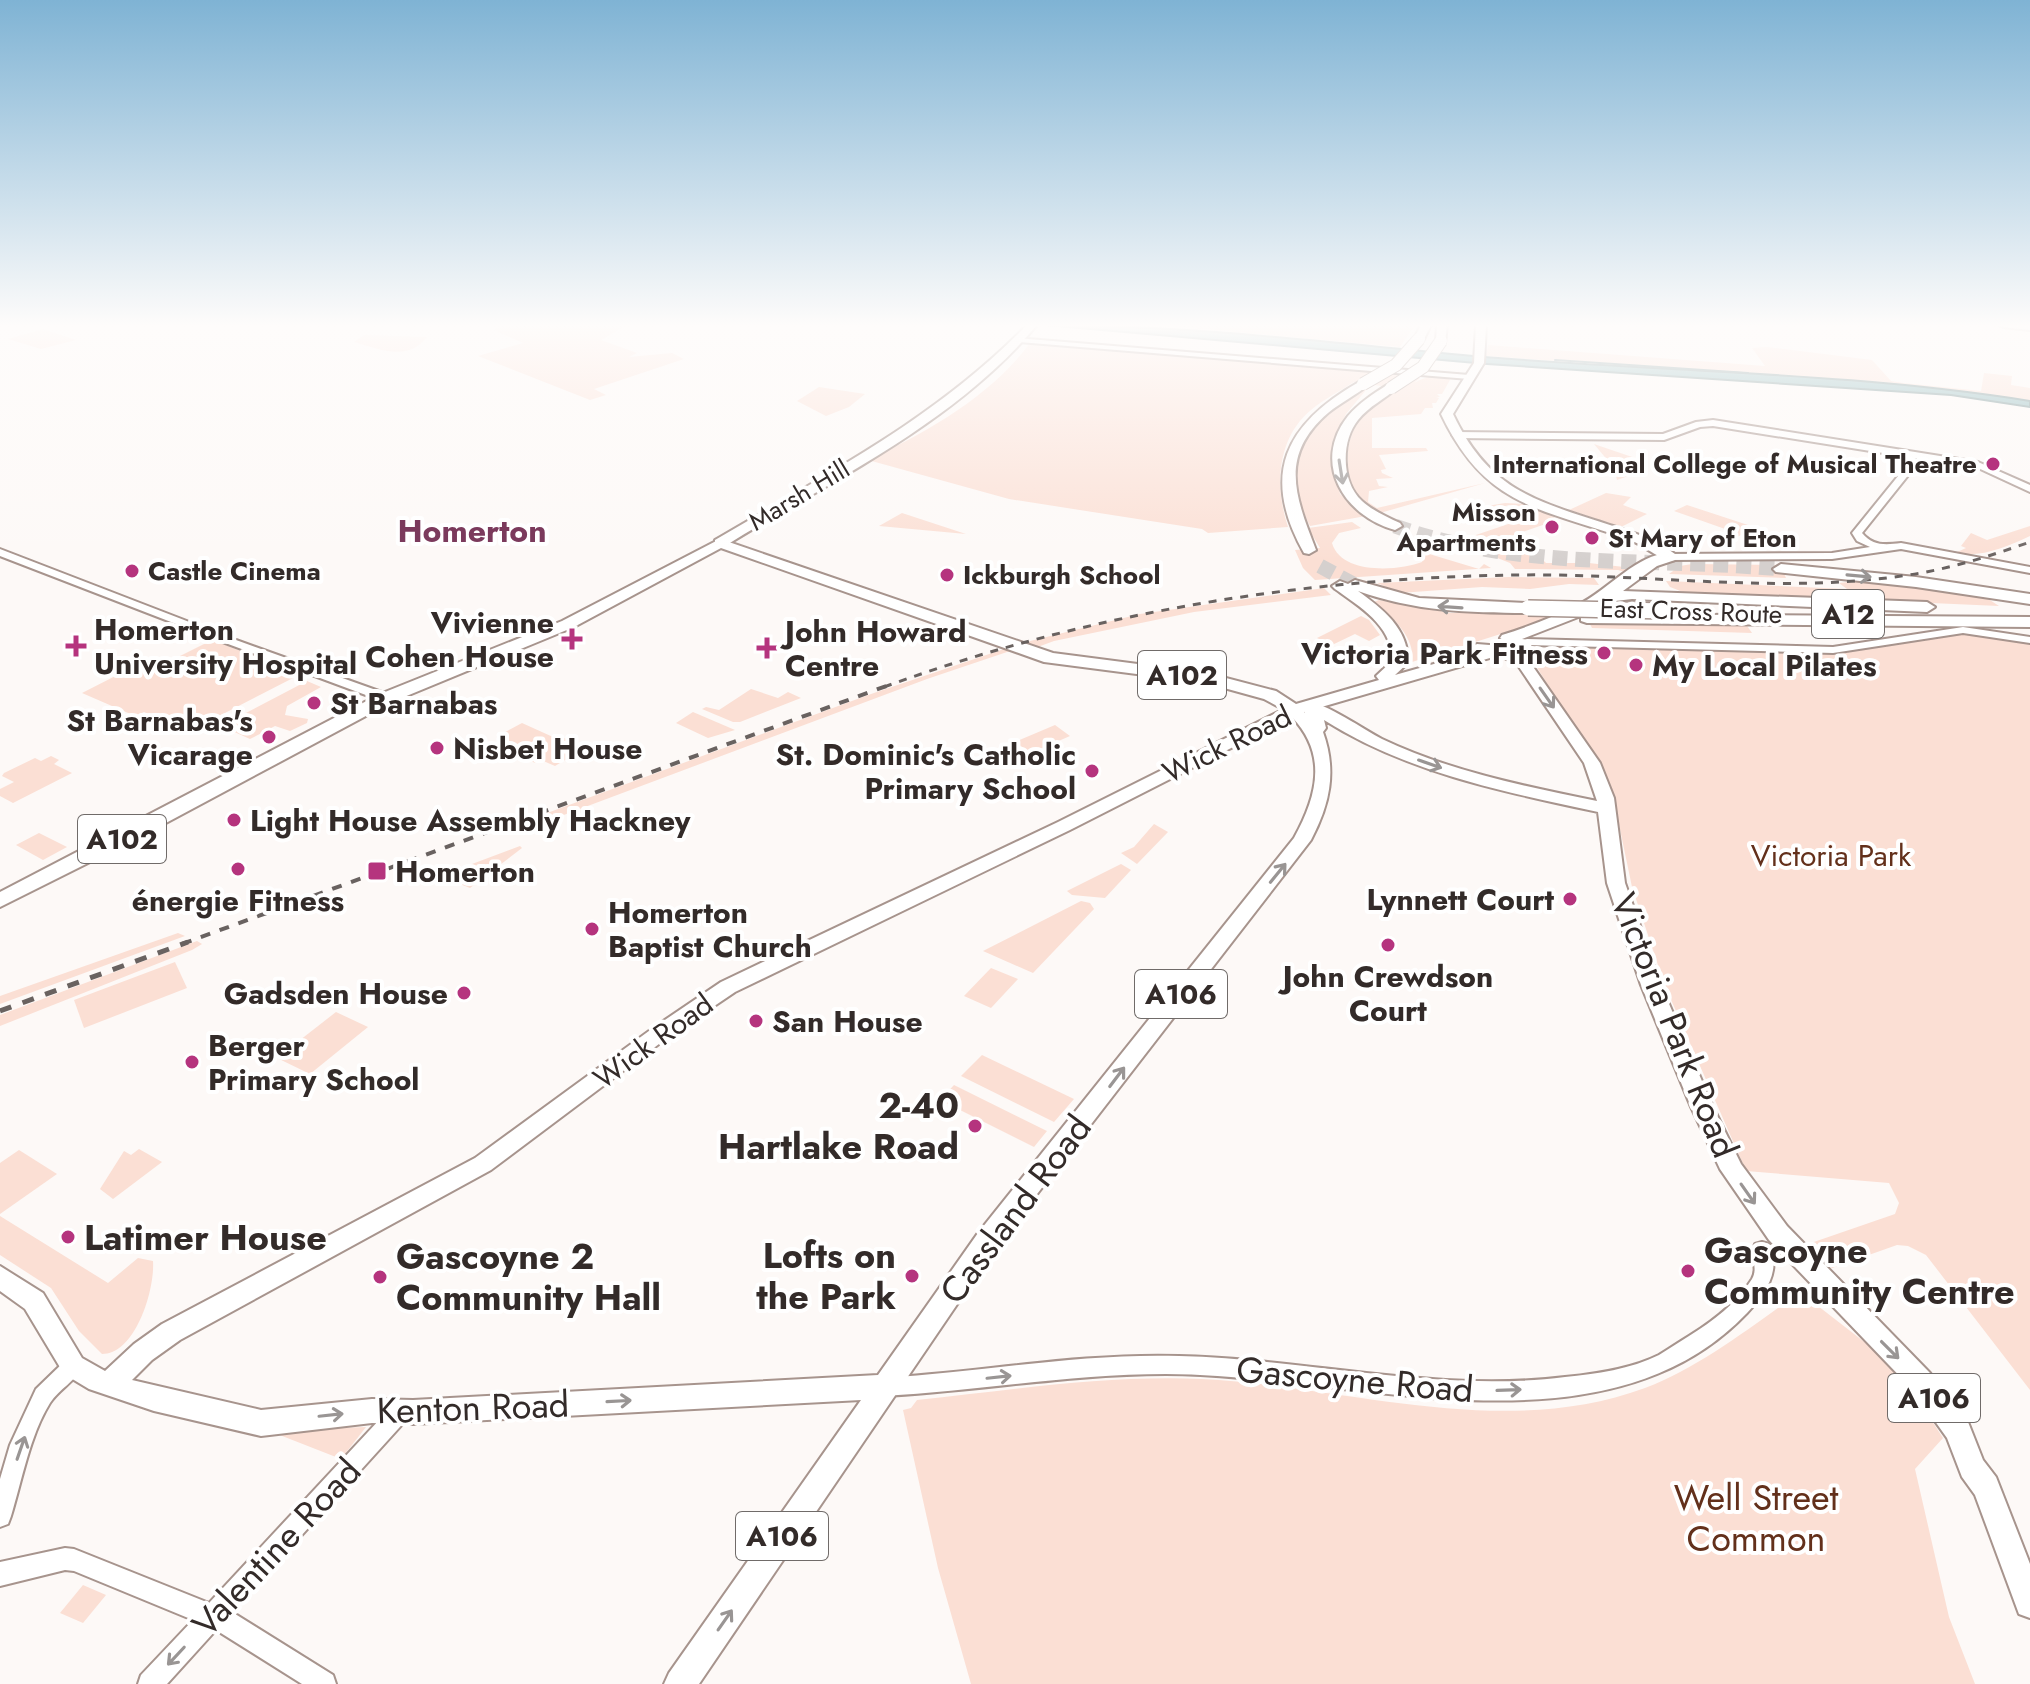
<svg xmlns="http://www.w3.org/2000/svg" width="2030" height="1684" font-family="Jost,sans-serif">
  <rect width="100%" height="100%" fill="#fdf9f7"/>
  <g fill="#fbdfd4">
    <path d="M498 325H627L601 340 637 353 629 357 672 353 684 359 594 389 606 395 590 400 478 356 523 343 494 330Z"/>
    <path d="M1162 325H1415L1400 347Z"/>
    <path d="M43 329 76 340 41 349 8 339Z"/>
    <path d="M364 335 427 337C408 362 379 349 354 342Z"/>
    <path d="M1030 343 1372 371 1420 378 1414 383C1426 376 1441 373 1450 380L1442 394H1437L1440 397H1436L1439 398 1436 403H1432L1433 408H1425L1421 414 1372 418V448H1426L1428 451 1379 455 1386 469 1381 470 1382 473 1393 478 1376 479 1379 486 1388 487 1369 491 1368 502 1377 508 1485 483 1380 513C1370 506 1358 499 1353 487 1341 458 1349 424 1373 405 1382 399 1392 394 1402 389L1354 382C1340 391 1324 399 1311 410 1276 439 1275 488 1288 527L1208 533 1202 529 1009 499 868 460C927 432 991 396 1030 343Z"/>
    <path d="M1488 345 1765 366 1752 348 1767 347 1872 360 1891 381 1903 383 1981 391 1984 373 2012 376 2011 385 2030 388V401L1940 388 1486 356Z"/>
    <path d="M819 387 865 394 849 407 826 416 797 401Z"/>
    <path d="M1360 389 1366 390 1346 414 1335 438V467L1340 494 1366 516 1310 526C1278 463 1307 423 1360 389Z"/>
    <path d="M1594 444 1638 459 1642 463 1631 475 1617 480 1614 468Z"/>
    <path d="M1606 493 1631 497 1623 505 1647 514 1621 527 1569 510Z"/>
    <path d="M1505 503 1526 504 1523 506 1558 516 1553 518 1557 520 1497 541 1533 555 1529 556 1541 558 1546 563H1589L1633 568 1628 573 1618 570 1515 569 1510 563 1475 549 1482 540 1467 538 1529 517V513L1509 505 1454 521 1450 519 1481 507Z"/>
    <path d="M1687 505 1748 525 1751 530 1727 542 1715 540 1714 537 1728 530 1674 511Z"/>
    <path d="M902 513 966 534 879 526Z"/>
    <path d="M1352 522 1361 528 1339 533 1332 543C1341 575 1399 571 1422 562L1426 553 1479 569 1484 564 1491 568 1315 580 1303 568 1295 550 1320 548 1308 528Z"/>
    <path d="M2030 526V536C2006 547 1982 558 1955 553L1966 548 1961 546 1971 533 1987 540Z"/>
    <path d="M1692 564 1780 565 1786 578 1669 574 1680 566Z"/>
    <path d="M1509 577 1594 578 1599 585 1569 584 1530 589 1482 587 1400 593 1377 583Z"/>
    <path d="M1877 579 1979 593 1999 606 1683 592 1670 587 1666 581 1847 589 1839 583Z"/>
    <path d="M1324 588 1331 595 1194 612 1054 641 1035 648 1022 643 1140 614Z"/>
    <path d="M1379 600 1450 613 1544 611 1551 618 1412 662C1416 637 1391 616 1374 602Z"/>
    <path d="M1361 616 1369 620 1380 635 1369 641 1355 634 1332 645 1317 638Z"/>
    <path d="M1599 621 1745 623 1752 633 1592 628 1590 624Z"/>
    <path d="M1969 634 2030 644V1390L1926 1255 1908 1246 1897 1245 1832 1268 1808 1244 1895 1214 1899 1203 1889 1183 1746 1171 1665 986 1632 887 1611 786 1531 658 1537 652H1550L1558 647 1828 654 1931 636Z"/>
    <path d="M212 640 254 656 248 660 293 678 188 732 144 712 135 716 82 693 135 666 150 671Z"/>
    <path d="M1004 649 1010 651 927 679 545 822 539 816 871 694Z"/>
    <path d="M307 681 321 687 287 706 285 715 308 719 307 723 290 731 275 726 250 739 221 726Z"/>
    <path d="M751 689 778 698 788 692 801 698 740 722H733L702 709 706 707 719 710Z"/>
    <path d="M693 712 735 730 708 738 676 723Z"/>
    <path d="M522 723 553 737 558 735 573 742 568 745 580 751 555 766 541 760 535 763 520 755 526 751 496 737Z"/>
    <path d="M1055 725 1070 736 1031 753 1015 742Z"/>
    <path d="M51 756 59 760 54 764 72 773 13 803 0 796V789L14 782 2 776 4 773 35 758 41 761Z"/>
    <path d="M1154 824 1168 832 1137 864 1121 853 1134 847Z"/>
    <path d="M39 833 67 847 43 860 16 845Z"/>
    <path d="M520 846 522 848 470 888 440 876Z"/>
    <path d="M1121 864 1131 870 1105 898 1072 895 1067 891Z"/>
    <path d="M1081 901 1090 903 1094 909 1033 973 983 951Z"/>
    <path d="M178 933 185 936 0 1004V996Z"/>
    <path d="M197 941 202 944 192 950 0 1026V1015Z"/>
    <path d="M175 962 187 988 84 1028 74 1000Z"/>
    <path d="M991 968 1018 979 991 1008 964 996Z"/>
    <path d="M336 1012 368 1027 310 1074 277 1058Z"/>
    <path d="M982 1055 1074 1099 1054 1122 961 1076Z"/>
    <path d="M954 1085 1047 1131 1034 1147 940 1100Z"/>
    <path d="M139 1149 162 1162 113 1199 100 1189 124 1151 131 1155Z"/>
    <path d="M19 1150 57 1174 0 1214V1163Z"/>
    <path d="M0 1216 108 1283 138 1258 153 1261C155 1289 136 1354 102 1354L79 1331 51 1288 0 1255Z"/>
    <path d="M1789 1300H1804L1818 1306 1867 1344 1911 1389 1943 1438 1915 1469 1949 1617 1975 1684H971L938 1568 903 1410 911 1408 917 1400C1011 1390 1107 1375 1201 1379 1347 1386 1502 1441 1645 1388 1697 1368 1744 1332 1789 1300Z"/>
    <path d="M366 1427 341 1459 272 1432 275 1430Z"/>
    <path d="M83 1585 106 1595 83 1623 60 1613Z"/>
  </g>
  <path fill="#81b1b5" stroke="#6a898b" stroke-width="2" d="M1045 325C1197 325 1347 345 1498 358 1675 372 1855 373 2030 401V407L1951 395 1487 364Z"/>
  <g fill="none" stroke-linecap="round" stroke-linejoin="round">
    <path stroke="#6a898b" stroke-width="2" d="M1555 360 1748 373"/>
    <g stroke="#d5d0ce" stroke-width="15" stroke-dasharray="15 8" stroke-linecap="butt">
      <path d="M1395 526C1519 571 1652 557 1781 569"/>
      <path d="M1320 566 1355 585"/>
    </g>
    <defs>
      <g id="minor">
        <path d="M1999 325 2030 326V330L2003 327Z"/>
        <path d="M1016 338 1469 375 1473 377 1469 379 1019 342H1016Z"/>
        <path d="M1713 420 1978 462 2030 485V492L1976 467 1916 458 1910 473 1862 533C1873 546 1885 545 1901 543L2030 567V573L1901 549 1832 559 1670 560 1665 557 1670 554 1832 553 1870 547 1857 541 1852 533 1903 470 1908 457 1713 426 1700 427 1664 440 1456 438 1452 435 1456 432 1663 434 1696 422Z"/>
        <path d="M0 549 236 640 390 695 392 698 390 701H382L228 644 0 556Z"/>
        <path d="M1963 627 2030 637V643L1963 633 1833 653 1527 645 1521 642 1527 639 1833 647Z"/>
        <path d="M1762 1242 1769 1244C1782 1271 1765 1294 1747 1313 1603 1464 1347 1374 1166 1374 1071 1374 978 1391 883 1396L876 1394 873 1387 876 1380 883 1378C982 1372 1080 1353 1179 1356 1308 1359 1436 1393 1565 1377 1596 1374 1631 1369 1659 1355 1669 1349 1679 1342 1689 1336 1713 1321 1737 1303 1752 1279 1759 1267 1749 1256 1755 1244Z"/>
        <path d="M73 1357 80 1360 83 1366C76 1381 59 1389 50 1403 30 1435 22 1480 11 1516L8 1524 0 1527V1479L10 1445 36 1389 66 1360Z"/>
        <path d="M401 1401 408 1404 412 1411 408 1418 232 1612 333 1675 336 1684H302L216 1630 167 1684H138L141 1675 193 1620 74 1571 65 1570 0 1586V1562L65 1548 74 1549 209 1603 394 1404Z"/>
      </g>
      <g id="major">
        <path d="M1027 325H1037C954 424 832 480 725 546H715V540C825 475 937 418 1027 325Z"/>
        <path d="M1476 325H1486L1484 363 1453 414C1490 492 1537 501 1613 526 1635 533 1656 540 1675 554V560C1661 562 1644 545 1630 540 1542 508 1486 509 1441 414L1474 363Z"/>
        <path d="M1477 644 1502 646 1527 658 1600 763 1614 798 1625 883 1661 985 1713 1107 1741 1164 1787 1226 1930 1373 1968 1422 1983 1460 1996 1477 2030 1564V1618L2019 1614 1975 1495 1962 1477 1947 1438 1912 1389 1769 1240 1720 1169 1691 1107 1641 985 1607 883 1598 812C1504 792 1406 772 1324 720L1326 728 1323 732C1337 771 1330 804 1311 840L996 1247 699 1684H664L669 1673 861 1400 413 1424 372 1423 261 1436 154 1411 89 1389 64 1374 25 1309 0 1291V1266L43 1293 82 1358 105 1371 134 1344 162 1324 475 1158 653 1028 721 982 1058 822 1288 707H1300L1305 713 1303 705 1305 702C1320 699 1366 731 1382 739 1449 771 1524 786 1597 801L1584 763 1517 664 1494 653 1472 651 1470 648ZM1292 717C1328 755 1317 796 1294 838L978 1233 878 1375 413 1400 372 1399 261 1410 132 1380 152 1360 180 1340 491 1170 667 1038 735 992 1070 830Z"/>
      </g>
      <g id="highway">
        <path d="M1421 325H1431L1423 341 1419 342 1414 339Z"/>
        <path d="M1437 325H1447L1445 343 1436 341Z"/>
        <path d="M1359 382 1369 384C1357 395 1341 402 1328 413 1278 456 1296 498 1316 550L1309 554 1304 553C1260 475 1285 424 1359 382Z"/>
        <path d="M1387 385 1397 388C1385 399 1369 406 1358 420 1341 441 1341 482 1362 501 1373 511 1387 517 1400 523L1402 526 1395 530C1344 516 1311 463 1348 416 1359 403 1373 394 1387 385Z"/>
        <path d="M720 539 1053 653 1207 673 1276 691 1296 704 1379 680 1376 676 1392 661C1393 626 1360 607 1335 589L1332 586 1340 581 1348 584 1355 580 1419 598 1528 603 1536 608 1528 613C1470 613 1413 611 1358 591 1383 609 1409 629 1408 663L1395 675 1508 643 1500 638 1502 635C1530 626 1557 616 1583 602 1610 588 1643 548 1675 554V560L1657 566 1623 591 1927 602 1935 607 1927 612 1632 599 1607 602 1585 614 2030 617V627L1587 623 1581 621V616L1522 639 1531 640 1533 643 1531 646 1294 715 1264 699 1206 683 1044 662 721 548 574 627 392 702 136 839 0 907V892L380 694 562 621Z"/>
        <path d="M1781 564 1916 577 2030 594V604L1916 587 1776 572 1773 569Z"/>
      </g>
    </defs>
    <use href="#minor" stroke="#a7948d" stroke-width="4"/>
    <use href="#major" stroke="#a7948d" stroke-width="4"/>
    <use href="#highway" stroke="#a7948d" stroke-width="4"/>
    <use href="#minor" fill="#fff" fill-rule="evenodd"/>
    <use href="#major" fill="#fff" fill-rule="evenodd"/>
    <use href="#highway" fill="#fff" fill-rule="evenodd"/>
    <path stroke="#696260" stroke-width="3" stroke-dasharray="8 8" stroke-linecap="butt" d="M884 687C1087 613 1301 578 1516 575 1647 573 1778 595 1908 575 1950 569 1990 556 2030 542"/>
    <path stroke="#696260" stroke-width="4" stroke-dasharray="10 10" stroke-linecap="butt" d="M182 944 889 685"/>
    <path stroke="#696260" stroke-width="5" stroke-dasharray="12 12" stroke-linecap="butt" d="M0 1011 188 942"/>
    <defs>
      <g id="highway-bridge-far1">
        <path d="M1363 384 1396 365 1419 339"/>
        <path d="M1391 388 1423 367 1441 341"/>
      </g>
      <path id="highway-bridge" d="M1528 608 1666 611"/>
    </defs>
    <use href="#highway-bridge-far1" stroke="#a7948d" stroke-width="14" stroke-linecap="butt"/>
    <use href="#highway-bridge" stroke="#a7948d" stroke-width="18" stroke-linecap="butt"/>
    <use href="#highway-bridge-far1" stroke="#fff" stroke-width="12"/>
    <use href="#highway-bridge" stroke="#fff" stroke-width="15"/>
  </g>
  <defs><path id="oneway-shaft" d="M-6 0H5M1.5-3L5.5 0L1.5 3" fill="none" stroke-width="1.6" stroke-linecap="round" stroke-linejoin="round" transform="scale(2)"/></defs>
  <g stroke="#999594">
    <use href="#oneway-shaft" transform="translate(1341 472) rotate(81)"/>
    <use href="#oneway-shaft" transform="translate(1859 576) rotate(5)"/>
    <use href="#oneway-shaft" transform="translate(1450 607) rotate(-176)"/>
    <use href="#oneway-shaft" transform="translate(1547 698) rotate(55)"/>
    <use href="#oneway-shaft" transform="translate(1430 764) rotate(19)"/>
    <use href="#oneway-shaft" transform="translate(1278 873) rotate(-51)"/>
    <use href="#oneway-shaft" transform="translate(1117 1077) rotate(-53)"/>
    <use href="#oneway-shaft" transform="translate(1748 1194) rotate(55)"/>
    <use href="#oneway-shaft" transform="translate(1890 1350) rotate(45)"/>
    <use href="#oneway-shaft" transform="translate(999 1377) rotate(-6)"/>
    <use href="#oneway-shaft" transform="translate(1509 1390) rotate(-2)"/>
    <use href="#oneway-shaft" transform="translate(619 1401) rotate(-3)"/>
    <use href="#oneway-shaft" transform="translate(331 1415) rotate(-6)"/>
    <use href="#oneway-shaft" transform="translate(21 1448) rotate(-71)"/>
    <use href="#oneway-shaft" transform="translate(725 1620) rotate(-55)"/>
    <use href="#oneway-shaft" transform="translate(176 1656) rotate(133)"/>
  </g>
  <linearGradient id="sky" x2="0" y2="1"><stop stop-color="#7fb3d4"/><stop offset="0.58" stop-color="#fefcfb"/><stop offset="1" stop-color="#fefcfb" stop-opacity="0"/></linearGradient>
  <rect width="2030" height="561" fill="url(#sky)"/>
  <g fill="#b5347e" stroke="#fff" stroke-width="3">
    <circle cx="1993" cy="464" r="8"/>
    <circle cx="1552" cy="527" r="8"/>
    <circle cx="1592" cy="538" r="8"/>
    <circle cx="132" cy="571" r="8"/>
    <circle cx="947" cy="575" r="8"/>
    <path d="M568 627h8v8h8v8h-8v8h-8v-8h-8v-8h8z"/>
    <path d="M72 634h8v8h8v8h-8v8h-8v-8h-8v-8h8z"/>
    <path d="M763 636h8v8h8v8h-8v8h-8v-8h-8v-8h8z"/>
    <circle cx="1604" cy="653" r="8"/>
    <circle cx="1636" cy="665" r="8"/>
    <circle cx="314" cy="703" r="8"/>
    <circle cx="269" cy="737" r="8"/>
    <circle cx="437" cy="748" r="8"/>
    <circle cx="1092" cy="771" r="8"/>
    <circle cx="234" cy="820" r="8"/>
    <circle cx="238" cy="869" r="8"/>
    <rect x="367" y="861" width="20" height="20" rx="4"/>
    <circle cx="1570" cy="899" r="8"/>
    <circle cx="592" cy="929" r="8"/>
    <circle cx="1388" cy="945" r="8"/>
    <circle cx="464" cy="993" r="8"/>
    <circle cx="756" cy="1021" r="8"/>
    <circle cx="192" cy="1062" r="8"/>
    <circle cx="975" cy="1126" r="8"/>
    <circle cx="68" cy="1237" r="8"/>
    <circle cx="1688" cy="1271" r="8"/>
    <circle cx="912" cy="1276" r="8"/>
    <circle cx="380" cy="1277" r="8"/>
  </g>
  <g text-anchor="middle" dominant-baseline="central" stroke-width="8" stroke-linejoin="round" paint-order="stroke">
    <g font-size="26" font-weight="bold" fill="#332b29" stroke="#fff" text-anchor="start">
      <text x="1977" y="464" text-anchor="end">International College of Musical Theatre</text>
      <text x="1536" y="512" text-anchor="end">Misson<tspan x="1536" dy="30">Apartments</tspan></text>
      <text x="1608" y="538">St Mary of Eton</text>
      <text x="148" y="571">Castle Cinema</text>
      <text x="963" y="575">Ickburgh School</text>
    </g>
    <g font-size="26" fill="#332b29" stroke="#fff">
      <text transform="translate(799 495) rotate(-31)">Marsh Hill</text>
      <text transform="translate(1691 611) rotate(2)">East Cross Route</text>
    </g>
    <g fill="#fff" stroke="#706b69" stroke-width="2">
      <rect x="1812" y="590" width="72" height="48" rx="6"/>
      <rect x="1138" y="651" width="88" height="48" rx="6"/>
      <rect x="78" y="815" width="88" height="48" rx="6"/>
      <rect x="1135" y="970" width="92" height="48" rx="6"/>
      <rect x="1888" y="1374" width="92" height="48" rx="6"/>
      <rect x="736" y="1512" width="92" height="48" rx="6"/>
    </g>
    <g font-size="28" font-weight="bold" fill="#332b29">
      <text x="1848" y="614">A12</text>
      <text x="1182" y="675">A102</text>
      <text x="122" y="839">A102</text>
      <text x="1181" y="994">A106</text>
      <text x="1934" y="1398">A106</text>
      <text x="782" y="1536">A106</text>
    </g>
    <g font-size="30" font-weight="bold" fill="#332b29" stroke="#fff" text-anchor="start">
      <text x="554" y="622" text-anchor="end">Vivienne<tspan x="554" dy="34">Cohen House</tspan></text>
      <text x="94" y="629">Homerton<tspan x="94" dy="34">University Hospital</tspan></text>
      <text x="785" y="631">John Howard<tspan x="785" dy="34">Centre</tspan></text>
      <text x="1588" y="653" text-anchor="end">Victoria Park Fitness</text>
      <text x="1652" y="665">My Local Pilates</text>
      <text x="330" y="703">St Barnabas</text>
      <text x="253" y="720" text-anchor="end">St Barnabas's<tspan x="253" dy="34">Vicarage</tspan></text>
      <text x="453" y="748">Nisbet House</text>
      <text x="1076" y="754" text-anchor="end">St. Dominic's Catholic<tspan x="1076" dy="34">Primary School</tspan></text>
      <text x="250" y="820">Light House Assembly Hackney</text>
      <text x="395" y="871">Homerton</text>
      <text x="1554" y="899" text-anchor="end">Lynnett Court</text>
      <text x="238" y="900" text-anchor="middle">énergie Fitness</text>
      <text x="608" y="912">Homerton<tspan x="608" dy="34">Baptist Church</tspan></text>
      <text x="1388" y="976" text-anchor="middle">John Crewdson<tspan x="1388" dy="34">Court</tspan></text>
      <text x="448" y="993" text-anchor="end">Gadsden House</text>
      <text x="772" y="1021">San House</text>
      <text x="208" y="1045">Berger<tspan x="208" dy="34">Primary School</tspan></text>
    </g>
    <g font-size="30" fill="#332b29" stroke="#fff">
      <text transform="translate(1227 744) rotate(-26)">Wick Road</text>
      <text transform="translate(653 1041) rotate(-36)">Wick Road</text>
    </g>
    <g font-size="30" fill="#63301b" stroke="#fff">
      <text x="1831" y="855">Victoria Park</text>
    </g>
    <g font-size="32" font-weight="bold" fill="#7b3a5c" stroke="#fff">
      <text x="472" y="531">Homerton</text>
    </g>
    <g font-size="36" fill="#332b29" stroke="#fff">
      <text transform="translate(1675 1025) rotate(68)">Victoria Park Road</text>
      <text transform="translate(1015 1209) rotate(-53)">Cassland Road</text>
      <text transform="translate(1355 1379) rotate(5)">Gascoyne Road</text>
      <text transform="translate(473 1407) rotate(-2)">Kenton Road</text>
      <text transform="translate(276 1547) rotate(-47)">Valentine Road</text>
    </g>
    <g font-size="36" font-weight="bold" fill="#332b29" stroke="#fff" text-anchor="start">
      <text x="959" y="1105" text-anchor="end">2-40<tspan x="959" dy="41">Hartlake Road</tspan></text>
      <text x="84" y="1237">Latimer House</text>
      <text x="1704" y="1250">Gascoyne<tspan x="1704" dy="41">Community Centre</tspan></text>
      <text x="896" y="1255" text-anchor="end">Lofts on<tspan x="896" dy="41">the Park</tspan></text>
      <text x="396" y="1256">Gascoyne 2<tspan x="396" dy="41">Community Hall</tspan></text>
    </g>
    <g font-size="36" fill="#63301b" stroke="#fff">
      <text x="1756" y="1497">Well Street<tspan x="1756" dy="41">Common</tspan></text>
    </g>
  </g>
</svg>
